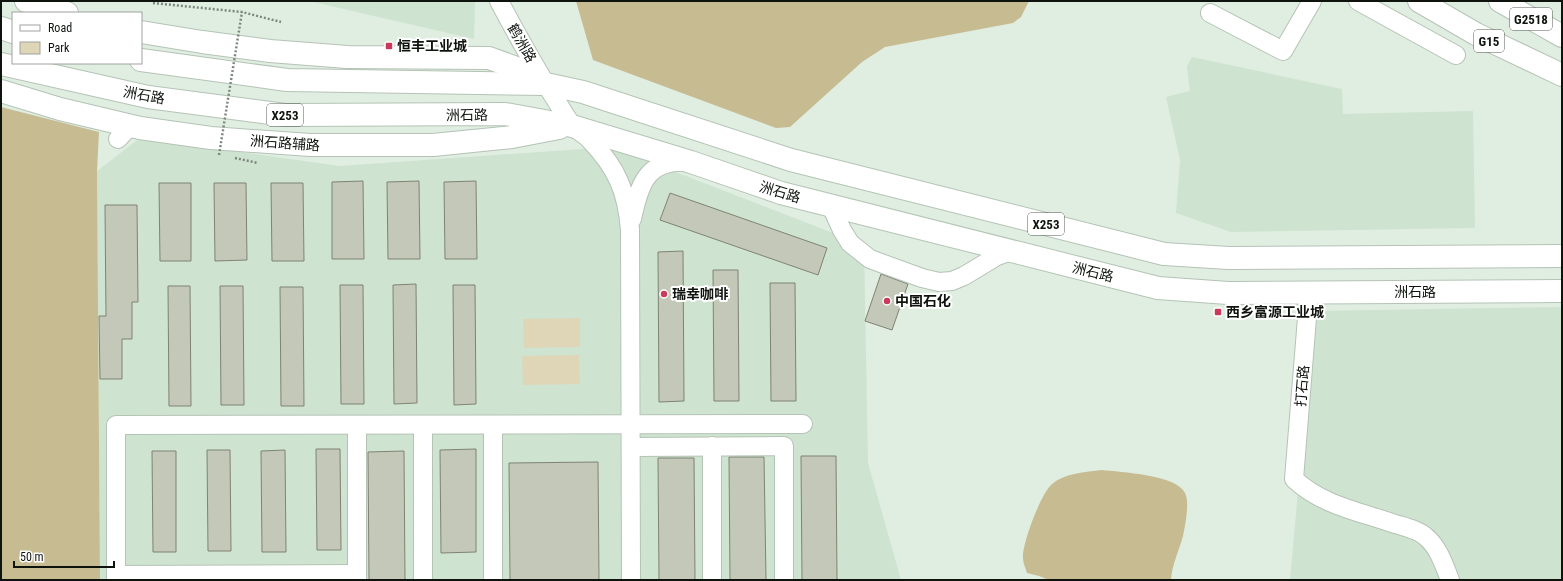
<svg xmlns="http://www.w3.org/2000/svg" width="1563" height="581" font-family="'Roboto Condensed','Noto Sans SC',sans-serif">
  <rect width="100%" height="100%" fill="#dfeee1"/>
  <g fill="#cee3d0">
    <path d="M309 1H475L474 39Z"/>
    <path d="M1192 57 1342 89 1343 114 1473 111 1475 228 1231 232 1176 213 1180 160 1166 97 1190 91 1187 66Z"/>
    <path d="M140 138 340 166 611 147 864 245 868 463 901 580H100L97 171Z"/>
    <path d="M1562 307V580H1290L1314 311Z"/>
  </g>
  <g fill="#dfd6b7">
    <path d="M580 318V347L524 348 523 319Z"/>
    <path d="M579 355 580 384 523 385 522 356Z"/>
  </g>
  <g fill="#c7bb92">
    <path d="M576 1H1029L1021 17 1013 23 885 47 862 62 790 127 776 128 593 60Z"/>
    <path d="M1 107 99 132 97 171 100 580H1Z"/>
    <path d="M1102 470C1120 472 1177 475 1185 493 1190 502 1185 526 1183 536 1179 551 1172 564 1171 580H1049L1039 576 1027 573C1026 569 1023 563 1023 558 1022 544 1041 493 1052 484 1065 473 1085 472 1102 470Z"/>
  </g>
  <g fill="#c3c8b8" stroke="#7f8374">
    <path d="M363 181 364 259H332V182Z"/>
    <path d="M419 181 420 259H388L387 182Z"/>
    <path d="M476 181 477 259H445L444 182Z"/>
    <path d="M159 183H191V261H160Z"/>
    <path d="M214 183H246L247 260 215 261Z"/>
    <path d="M271 183H303L304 261H272Z"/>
    <path d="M670 193 827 248 818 275 660 220Z"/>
    <path d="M105 205H137L138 302H132V339H122V379H100L99 316H106Z"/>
    <path d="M683 251 684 401 659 402 658 252Z"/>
    <path d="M713 270H738L739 401H714Z"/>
    <path d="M881 274 908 284 892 330 865 321Z"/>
    <path d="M770 283H795L796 401H771Z"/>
    <path d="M416 284 417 403 394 404 393 285Z"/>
    <path d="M340 285H363L364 404H341Z"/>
    <path d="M453 285H475L476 404 454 405Z"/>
    <path d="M168 286H190L191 406H169Z"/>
    <path d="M220 286H243L244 405H221Z"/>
    <path d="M280 287H303L304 406H281Z"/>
    <path d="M316 449H340L341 550H317Z"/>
    <path d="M476 449V552L441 553 440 450Z"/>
    <path d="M207 450H230L231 551H208Z"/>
    <path d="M285 450 286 552H262L261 451Z"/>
    <path d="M152 451H176V552H153Z"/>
    <path d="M404 451 405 580H369L368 452Z"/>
    <path d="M801 456H836L837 580H802Z"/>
    <path d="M729 457H764L766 580H730Z"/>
    <path d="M658 458H694L695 580H659Z"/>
    <path d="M598 462 599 580H510L509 463Z"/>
  </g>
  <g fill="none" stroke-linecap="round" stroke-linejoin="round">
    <defs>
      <g id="minor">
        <path d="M499 1C516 33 533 64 552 94 559 104 564 115 572 125 577 131 585 134 590 140 617 168 627 192 630 230L631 580"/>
        <path d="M1358 1 1456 55"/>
        <path d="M1210 13 1283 51 1312 1"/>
        <path d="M118 139 130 126"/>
        <path d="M831 206 842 230 850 243 870 259 922 278 939 282 952 281 964 276 997 256 1011 251"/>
        <path d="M632 219C639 186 646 159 687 162"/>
        <path d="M1309 293 1294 479C1321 505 1361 512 1395 524 1405 527 1419 530 1426 537 1439 548 1444 565 1450 580"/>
        <path d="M357 425V580"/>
        <path d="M423 425V580"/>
        <path d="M493 425V580"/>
        <path d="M712 446V580"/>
        <path d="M631 447 784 446V580"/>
        <path d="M116 575 357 574"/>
        <path d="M116 580V425L803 424"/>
      </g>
      <g id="major">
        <path d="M26 1 67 13"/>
        <path d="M1 28 13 32"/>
        <path d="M141 32 202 42 270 51 347 57 489 58 522 70 541 81"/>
        <path d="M141 60 287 80 546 84 583 92 791 160 1164 254 1229 258 1562 256"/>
        <path d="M1 64 148 97 285 115 505 114 572 126 691 162 781 193 1158 288 1228 293 1562 291"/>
        <path d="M1 91 60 109 140 128 211 138 310 145H433L512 137 559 128"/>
      </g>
      <g id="highway">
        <path d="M1419 1 1476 34 1562 75"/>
        <path d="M1500 1 1562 36"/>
      </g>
    </defs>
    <use href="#minor" stroke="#b5c3b6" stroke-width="20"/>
    <use href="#major" stroke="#b5c3b6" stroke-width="24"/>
    <use href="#highway" stroke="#b5c3b6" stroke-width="24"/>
    <g stroke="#7d877e" stroke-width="2.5" stroke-dasharray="2 2" stroke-linecap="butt">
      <path d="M153 3 242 12 281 22"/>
      <path d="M235 158 258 163"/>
    </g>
    <use href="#minor" stroke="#fff" stroke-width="18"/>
    <use href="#major" stroke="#fff" stroke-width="22"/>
    <use href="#highway" stroke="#fff" stroke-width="22"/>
    <path stroke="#7d877e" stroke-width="2.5" stroke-dasharray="2 2" stroke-linecap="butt" d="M219 155 242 12"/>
  </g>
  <g fill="#ca3a5d" stroke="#fff" stroke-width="1.5">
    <rect x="385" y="42" width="8" height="8" rx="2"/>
    <circle cx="664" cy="294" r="4"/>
    <circle cx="887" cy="301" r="4"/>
    <rect x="1214" y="308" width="8" height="8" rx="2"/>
  </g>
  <g text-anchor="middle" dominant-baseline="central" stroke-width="4" stroke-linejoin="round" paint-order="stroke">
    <g fill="#fff" stroke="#565a56" stroke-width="1">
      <rect x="1510" y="8" width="42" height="22" rx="3"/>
      <rect x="1474" y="30" width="30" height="22" rx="3"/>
      <rect x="267" y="104" width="36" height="22" rx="3"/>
      <rect x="1028" y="213" width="36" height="22" rx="3"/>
    </g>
    <g font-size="13" font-weight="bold" fill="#0e130e">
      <text x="1531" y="19">G2518</text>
      <text x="1489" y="41">G15</text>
      <text x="285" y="115">X253</text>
      <text x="1046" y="224">X253</text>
    </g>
    <g font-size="14" fill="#0e130e" stroke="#fff">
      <text transform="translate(522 43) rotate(60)">鹤洲路</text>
      <text transform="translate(144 95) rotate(10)">洲石路</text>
      <text transform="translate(467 115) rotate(-1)">洲石路</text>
      <text transform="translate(285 143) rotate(4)">洲石路辅路</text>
      <text transform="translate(780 192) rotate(17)">洲石路</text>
      <text transform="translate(1093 272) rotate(14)">洲石路</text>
      <text x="1415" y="292">洲石路</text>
      <text transform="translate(1302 386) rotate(-85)">打石路</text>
    </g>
    <g font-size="14" font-weight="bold" fill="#0e130e" stroke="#fff" text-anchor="start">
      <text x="397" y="46">恒丰工业城</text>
      <text x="672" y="294">瑞幸咖啡</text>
      <text x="895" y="301">中国石化</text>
      <text x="1226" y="312">西乡富源工业城</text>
    </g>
  </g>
  <rect width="1563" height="581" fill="none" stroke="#0e130e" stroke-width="4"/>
  <rect x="12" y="12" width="130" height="52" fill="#ffffff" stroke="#9fa19f"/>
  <rect x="20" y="25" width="20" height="6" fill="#ffffff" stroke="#9fa19f"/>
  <text x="48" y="32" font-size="12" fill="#0e130e">Road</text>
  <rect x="20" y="42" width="20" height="12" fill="#dfd6b7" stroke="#9fa19f"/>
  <text x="48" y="52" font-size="12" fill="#0e130e">Park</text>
  <path d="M14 561v6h100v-6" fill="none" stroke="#0e130e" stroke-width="2"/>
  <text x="20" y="561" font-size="12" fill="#0e130e" stroke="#ffffff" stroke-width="3" paint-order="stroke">50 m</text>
</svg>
